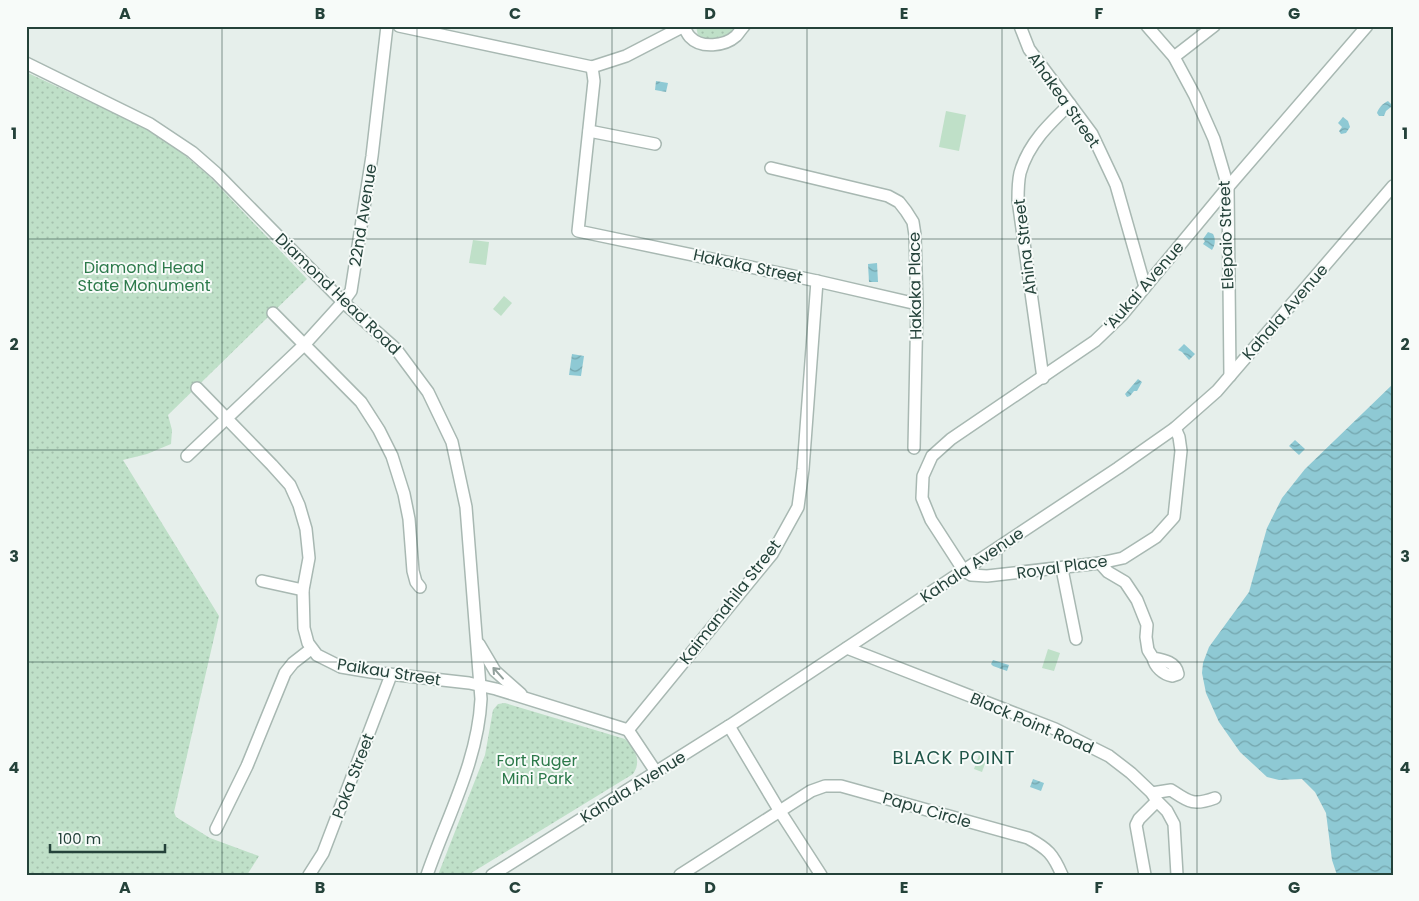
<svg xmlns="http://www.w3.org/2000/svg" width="1419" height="901" font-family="Poppins,sans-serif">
  <defs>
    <pattern id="park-dots" width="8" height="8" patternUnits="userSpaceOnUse" patternTransform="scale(1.25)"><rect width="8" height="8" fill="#bfe0c8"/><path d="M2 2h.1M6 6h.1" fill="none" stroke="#a4c1ad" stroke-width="1.8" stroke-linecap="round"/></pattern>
    <pattern id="water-waves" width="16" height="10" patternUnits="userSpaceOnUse" patternTransform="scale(1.25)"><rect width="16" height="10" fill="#8ec9d4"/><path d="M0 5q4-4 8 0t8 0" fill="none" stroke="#74a5ad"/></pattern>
  </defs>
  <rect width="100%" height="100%" fill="#e6efeb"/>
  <g fill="#bfe0c8">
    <path d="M946 111 966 115 959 151 939 147Z"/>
    <path d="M473 240 489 242 486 265 469 263Z"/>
    <path d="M504 296 512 303 501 316 493 309Z"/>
    <path d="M1048 649 1060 653 1054 671 1042 668Z"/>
    <path d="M979 755 987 758 982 772 974 769Z"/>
  </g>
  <g fill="url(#park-dots)">
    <path d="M696 26H740C730 37 711 46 698 36Z"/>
    <path d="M26 72 139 125 173 145 208 175 307 279 168 415 172 430 171 444 147 454 123 460 219 616 174 812 176 817 210 838 259 856 247 875H26Z"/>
    <path d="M505 703 625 739C635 749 642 761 633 774L468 875H438L485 755 493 710 498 704Z"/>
  </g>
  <g fill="url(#water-waves)">
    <path d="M656 81 668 83 666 92 655 90Z"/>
    <path d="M1388 101 1391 104V107L1386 111 1384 116H1379L1377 113C1378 109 1383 103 1388 101Z"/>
    <path d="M1343 117 1348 121 1350 127 1346 133 1341 134 1339 131 1342 127 1338 123Z"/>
    <path d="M1208 232 1213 234C1216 239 1215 246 1212 250L1203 244 1205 241 1203 239Z"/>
    <path d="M877 263 878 282H869L868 264Z"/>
    <path d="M1184 344 1195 354 1189 360 1182 352 1178 350Z"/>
    <path d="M572 354 584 356 581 376 569 375Z"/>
    <path d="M1138 379 1142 382 1137 391H1134L1130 396 1127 397 1125 394Z"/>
    <path d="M1393 384V875H1337L1332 860 1326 813 1315 792 1302 779 1279 780 1267 777 1240 752 1219 722 1206 693 1202 673 1203 663 1209 647 1249 592 1267 528 1282 498 1305 469Z"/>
    <path d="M1295 440 1305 449 1299 455 1289 446Z"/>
    <path d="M993 660 1009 665 1007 671 993 666 991 664Z"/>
    <path d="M1033 779 1044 783 1041 791 1030 787Z"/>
  </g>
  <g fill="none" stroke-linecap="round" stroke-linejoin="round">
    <defs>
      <g id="minor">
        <path d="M399 26 592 67 626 56 684 26"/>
        <path d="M683 26C686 30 687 34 690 37 701 49 725 46 736 36 739 33 741 29 744 26"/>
        <path d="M1020 26 1029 49 1092 134 1116 185 1145 287"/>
        <path d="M1147 26 1174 57 1195 96 1214 139 1228 187 1230 376"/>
        <path d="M1174 57 1214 26"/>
        <path d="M26 63 150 124 192 152 216 173 343 302 396 349 428 392 452 442 466 507 481 699C478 761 447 817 427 875"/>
        <path d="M592 67 594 81 578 231 817 281 917 304"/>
        <path d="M589 131 655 144"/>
        <path d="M771 168 888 196 899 202 906 211 913 222 915 235 917 304 914 448"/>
        <path d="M273 313 361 402 379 430 392 456 404 494 409 519 413 571 416 582 420 587"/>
        <path d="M1043 378 1018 200C1018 191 1018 182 1020 173 1028 144 1049 124 1070 104"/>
        <path d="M197 388 272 465 290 485 299 505 306 529 309 558 303 590 304 628 308 643 317 655 341 667 371 672 469 683 496 689 628 730 656 772"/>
        <path d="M1175 428 1179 437 1181 451 1174 517 1156 537 1123 558 1100 563 987 576 971 575 964 571 931 520 922 498 923 476 932 456 951 439 1095 341 1122 315 1228 187 1367 26"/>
        <path d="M187 456 304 345 343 302 351 291 372 156 387 26"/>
        <path d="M1100 563 1108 572 1125 582 1137 600 1147 625 1146 637 1148 650 1153 658C1164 660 1176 662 1178 674L1172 676C1163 674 1155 667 1153 658"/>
        <path d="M1062 569 1076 639"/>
        <path d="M262 581 303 590"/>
        <path d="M479 644 495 671 521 694"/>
        <path d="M847 648 1055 729 1109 756 1131 773 1152 793 1157 801 1167 811 1174 824 1177 875"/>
        <path d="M729 726 779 810 821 875"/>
        <path d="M628 730 772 554 798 507 803 469 817 281"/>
        <path d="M1152 793 1171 790C1189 802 1193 806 1215 798"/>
        <path d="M216 829 247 766 285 673 293 663 311 649"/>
        <path d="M309 875 323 853 391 675"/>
        <path d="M492 875 729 726 1118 468 1175 428 1217 391 1393 186"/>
        <path d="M680 875 811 791 825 786H841L1028 838C1048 849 1053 854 1062 875"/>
        <path d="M1145 875 1136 825 1139 819 1157 801"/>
      </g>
    </defs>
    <use href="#minor" stroke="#a8b8b2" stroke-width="14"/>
    <use href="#minor" stroke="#fff" stroke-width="11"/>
  </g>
  <defs><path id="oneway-shaft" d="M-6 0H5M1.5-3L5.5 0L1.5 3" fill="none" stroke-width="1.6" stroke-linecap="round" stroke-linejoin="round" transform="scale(1.25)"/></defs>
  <use stroke="#92a09c" href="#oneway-shaft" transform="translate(498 673) rotate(-132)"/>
  <path fill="none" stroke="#24423a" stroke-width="1" stroke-opacity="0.55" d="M222 26V875M417 26V875M612 26V875M807 26V875M1002 26V875M1197 26V875M26 239H1393M26 450H1393M26 662H1393"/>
  <g text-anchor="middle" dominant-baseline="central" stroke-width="4" stroke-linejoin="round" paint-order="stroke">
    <g font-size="16" fill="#24423a" stroke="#f7fbf9">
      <text transform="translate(1064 100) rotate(55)">Ahakea Street</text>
      <text transform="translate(363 215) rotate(-81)">22nd Avenue</text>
      <text transform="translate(1226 235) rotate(-92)">Elepaio Street</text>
      <text transform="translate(1025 247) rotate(-97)">Ahina Street</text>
      <text transform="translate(748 266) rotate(12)">Hakaka Street</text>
      <text transform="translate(915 286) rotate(-91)">Hakaka Place</text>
      <text transform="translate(1144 286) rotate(-49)">ʻAukai Avenue</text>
      <text transform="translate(338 294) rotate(44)">Diamond Head Road</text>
      <text transform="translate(1285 312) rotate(-49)">Kahala Avenue</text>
      <text transform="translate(972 565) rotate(-34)">Kahala Avenue</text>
      <text transform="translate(1062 567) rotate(-8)">Royal Place</text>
      <text transform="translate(730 602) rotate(-52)">Kaimanahila Street</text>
      <text transform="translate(389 672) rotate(9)">Paikau Street</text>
      <text transform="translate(1032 723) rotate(23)">Black Point Road</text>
      <text transform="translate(353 776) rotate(-69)">Poka Street</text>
      <text transform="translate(633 787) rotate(-32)">Kahala Avenue</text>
      <text transform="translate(927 810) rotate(16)">Papu Circle</text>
    </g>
    <g font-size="16" fill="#2d7a4b" stroke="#f7fbf9">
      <text x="144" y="267">Diamond Head<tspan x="144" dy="18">State Monument</tspan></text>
      <text x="537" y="760">Fort Ruger<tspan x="537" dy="18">Mini Park</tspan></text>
    </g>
    <g font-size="18" letter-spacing="1" fill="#1f5548" stroke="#f7fbf9">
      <text x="954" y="757">BLACK POINT</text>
    </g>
  </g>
  <rect width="1419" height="901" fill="none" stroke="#f7fbf9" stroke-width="55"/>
  <path d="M50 844v8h115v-8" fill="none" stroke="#24423a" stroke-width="2.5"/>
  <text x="58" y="844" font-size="15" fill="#24423a" stroke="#f7fbf9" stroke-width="4" paint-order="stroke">100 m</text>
  <rect x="28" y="28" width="1364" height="846" fill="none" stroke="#24423a" stroke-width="2"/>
  <g font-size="16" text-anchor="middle" font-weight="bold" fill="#24423a">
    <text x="125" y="19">A</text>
    <text x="320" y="19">B</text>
    <text x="515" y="19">C</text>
    <text x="710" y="19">D</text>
    <text x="904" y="19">E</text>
    <text x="1099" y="19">F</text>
    <text x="1294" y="19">G</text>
    <text x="14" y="139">1</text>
    <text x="1405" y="139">1</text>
    <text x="14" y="350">2</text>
    <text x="1405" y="350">2</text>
    <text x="14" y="562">3</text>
    <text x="1405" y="562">3</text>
    <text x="14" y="773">4</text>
    <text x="1405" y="773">4</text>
    <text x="125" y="893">A</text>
    <text x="320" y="893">B</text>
    <text x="515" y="893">C</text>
    <text x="710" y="893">D</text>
    <text x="904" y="893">E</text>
    <text x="1099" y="893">F</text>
    <text x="1294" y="893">G</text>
  </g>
</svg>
